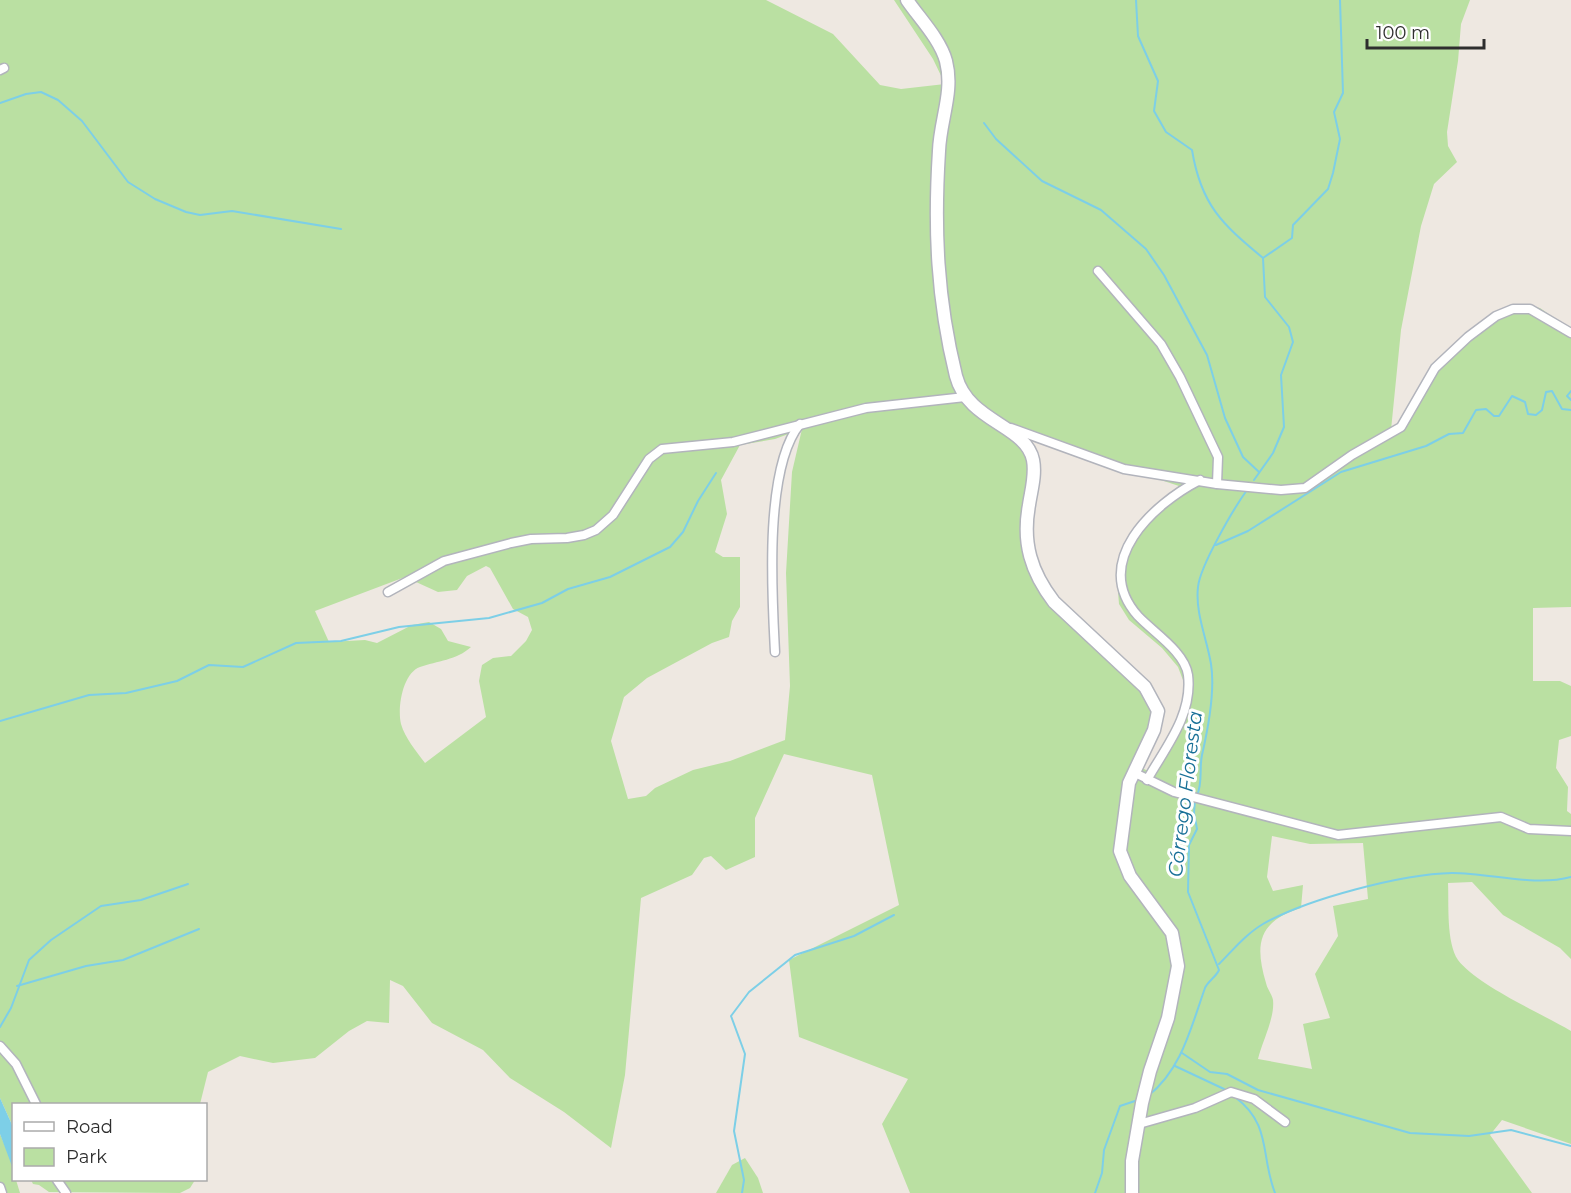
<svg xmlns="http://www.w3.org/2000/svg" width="1571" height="1193" font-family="Montserrat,sans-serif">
  <rect width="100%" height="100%" fill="#eee8e1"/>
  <g fill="#bae0a2" fill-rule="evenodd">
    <path d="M0 0H766L833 34 880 85 901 89 945 84 933 59 894 0H1470L1461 24 1458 61 1447 132 1448 146 1457 162 1434 184 1421 226 1401 330 1391 430 1403 424 1431 372 1487 320 1526 305 1540 308 1571 330V607L1533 608V681H1560L1571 686V736L1559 740 1556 768 1568 787 1567 811 1571 814V959L1560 948 1503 915 1472 882 1448 883C1449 904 1446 942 1458 960 1477 985 1542 1014 1571 1031V1144L1502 1120 1490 1135 1532 1193H910L882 1124 908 1079 799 1037 789 960 899 905 872 775 784 754 755 818V857L726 870 711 856 704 858 692 875 641 898 625 1075 611 1148 564 1112 510 1078 483 1050 432 1023 403 986 390 980 389 1023 367 1021 349 1031 315 1058 273 1063 240 1056 208 1072 200 1104H14L13 1127 0 1098ZM802 429 792 472 786 573 790 686 785 740 730 761 693 770 655 788 646 796 628 799 611 741 624 697 647 678 712 643 729 637 732 621 740 607V557H723L715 552 727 514 721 480 740 445 775 439ZM1024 435 1179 486 1156 504 1116 566 1119 604 1129 620 1162 648 1178 667 1186 688 1182 715 1150 772 1142 768C1159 732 1173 719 1148 681L1043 585 1027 536 1037 461ZM486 566 490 568 513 609 528 617 532 630 526 641 511 656 493 658 482 665 479 681 486 717 425 763C416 751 405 738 401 724 397 707 403 673 420 667 437 661 457 660 471 647L448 641 441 629 429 622 412 625 377 643 365 640 329 642 315 611 405 577 438 592 457 590 467 576ZM1272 836 1310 844 1363 843 1368 899 1333 906 1338 936 1315 974 1330 1018 1303 1024 1312 1069 1258 1059C1262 1042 1275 1018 1273 1000 1272 994 1267 989 1266 983 1254 943 1259 921 1301 908L1303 885 1273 891 1267 877Z"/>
    <path d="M0 1134 11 1160 14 1180H16L20 1193H0Z"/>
    <path d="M745 1158 758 1178 763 1193H716L732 1165Z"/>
    <path d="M31 1180H195L190 1188 180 1193 49 1192 39 1185 33 1184Z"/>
  </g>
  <path fill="#7dcfe7" d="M0 1098 13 1127V1169L0 1134Z"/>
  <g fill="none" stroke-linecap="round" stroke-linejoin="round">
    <g stroke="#7dcfe7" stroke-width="2">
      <path d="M1136 0 1138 36 1158 81 1154 111 1166 132 1192 150C1201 205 1222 224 1263 258"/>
      <path d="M0 103 26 94 41 92 58 100 82 121 128 182 155 199 186 212 200 215 232 211 341 229"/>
      <path d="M984 123 996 139 1042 181 1101 210 1146 249 1164 275 1207 355 1225 418 1243 457 1259 472"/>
      <path d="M1263 258 1292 238 1293 225 1328 189 1333 173 1340 139 1334 112 1343 93 1340 0"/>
      <path d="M1571 391 1567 396 1571 400"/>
      <path d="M1254 480 1273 453 1284 427 1281 375 1293 342 1289 327 1265 297 1263 258"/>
      <path d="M1216 545 1248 531 1341 472 1426 446 1449 434 1463 433 1476 410 1486 409 1494 416H1499L1512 396 1525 402 1528 414 1536 415 1542 410 1546 392 1552 391 1562 409 1571 410"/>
      <path d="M0 721 89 695 126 693 177 681 209 665 243 667 296 643 341 641 399 627 489 618 542 603 568 589 610 577 670 547 683 532 698 501 716 473"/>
      <path d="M1197 795C1203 783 1199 768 1202 755 1208 729 1215 689 1211 664 1207 639 1195 613 1198 587 1200 566 1234 508 1247 490"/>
      <path d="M1219 964C1233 950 1246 934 1263 924 1307 899 1402 874 1452 873 1491 873 1534 887 1571 877"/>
      <path d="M17 986 86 966 123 960 199 929"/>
      <path d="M0 1027 11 1008 29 960 51 940 101 906 141 900 188 884"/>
      <path d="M1182 1053 1210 1072 1227 1074 1258 1090 1410 1133 1469 1136 1511 1130 1571 1146"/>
      <path d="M1175 1066 1224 1089"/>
      <path d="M1148 1096C1182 1069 1191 1027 1205 988 1208 981 1216 977 1219 970L1188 892 1189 845 1197 829 1194 813 1195 800"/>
      <path d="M1235 1097C1272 1125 1260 1154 1275 1193"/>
      <path d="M742 1193 744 1180 734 1131 745 1054 731 1016 749 992 795 955 854 936 894 915"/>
      <path d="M1095 1193 1102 1173 1104 1150 1120 1106 1138 1100"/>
    </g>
    <defs>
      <g id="street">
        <path d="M0 70 4 68"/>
        <path d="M1098 271 1161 344 1180 377 1218 457 1217 484"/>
        <path d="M1011 428 1124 469 1217 484 1281 490 1305 488 1352 455 1401 427 1435 368 1468 337 1496 316 1513 309H1530L1571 333"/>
        <path d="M388 592 444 561 511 543 531 539 567 538 584 535 596 530 613 515 649 459 662 449 733 442 866 408 965 397"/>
        <path d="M775 652C772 594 764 468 800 424"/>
        <path d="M1133 772 1174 792 1338 835 1501 817 1529 829 1571 831"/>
        <path d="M1147 780C1165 748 1193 715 1188 675 1185 652 1153 632 1138 616 1090 562 1153 504 1200 480"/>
        <path d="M0 1046 16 1064 36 1104"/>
        <path d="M1139 1124 1195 1108 1231 1092 1254 1099 1285 1122"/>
        <path d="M57 1180 66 1193"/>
        <path d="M0 1187 2 1193"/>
      </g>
      <path id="secondary" d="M907 0C920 19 940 39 946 61 954 92 940 120 939 151 934 229 937 299 956 376 968 422 1026 425 1033 460 1036 475 1031 491 1029 505 1022 543 1031 572 1054 602L1145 687 1158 711 1154 730 1129 783 1120 851 1130 876 1172 933 1178 966 1168 1018 1150 1071 1142 1103 1132 1161V1193"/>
    </defs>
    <use href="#street" stroke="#b2b4bc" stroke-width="11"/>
    <use href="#secondary" stroke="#b2b4bc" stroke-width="15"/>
    <use href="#street" stroke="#fff" stroke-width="8"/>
    <use href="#secondary" stroke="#fff" stroke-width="12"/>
  </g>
  <g text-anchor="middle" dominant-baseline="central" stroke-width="6" stroke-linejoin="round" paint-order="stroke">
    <g font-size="20" font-style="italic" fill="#187097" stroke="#fff">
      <text transform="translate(1185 794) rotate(-83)">Córrego Floresta</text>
    </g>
  </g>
  <rect x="12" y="1103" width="195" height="78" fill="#ffffff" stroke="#ababab" stroke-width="1.5"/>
  <rect x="24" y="1122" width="30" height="9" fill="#ffffff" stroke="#ababab" stroke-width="1.5"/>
  <text x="66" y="1133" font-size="18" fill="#2e2e2e">Road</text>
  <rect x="24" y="1148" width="30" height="18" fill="#bae0a2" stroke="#ababab" stroke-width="1.5"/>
  <text x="66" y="1163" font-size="18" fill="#2e2e2e">Park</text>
  <path d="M1367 39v9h117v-9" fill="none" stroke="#2e2e2e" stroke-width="3"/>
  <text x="1376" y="39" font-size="18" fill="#2e2e2e" stroke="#ffffff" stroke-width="4.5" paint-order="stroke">100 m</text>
</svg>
